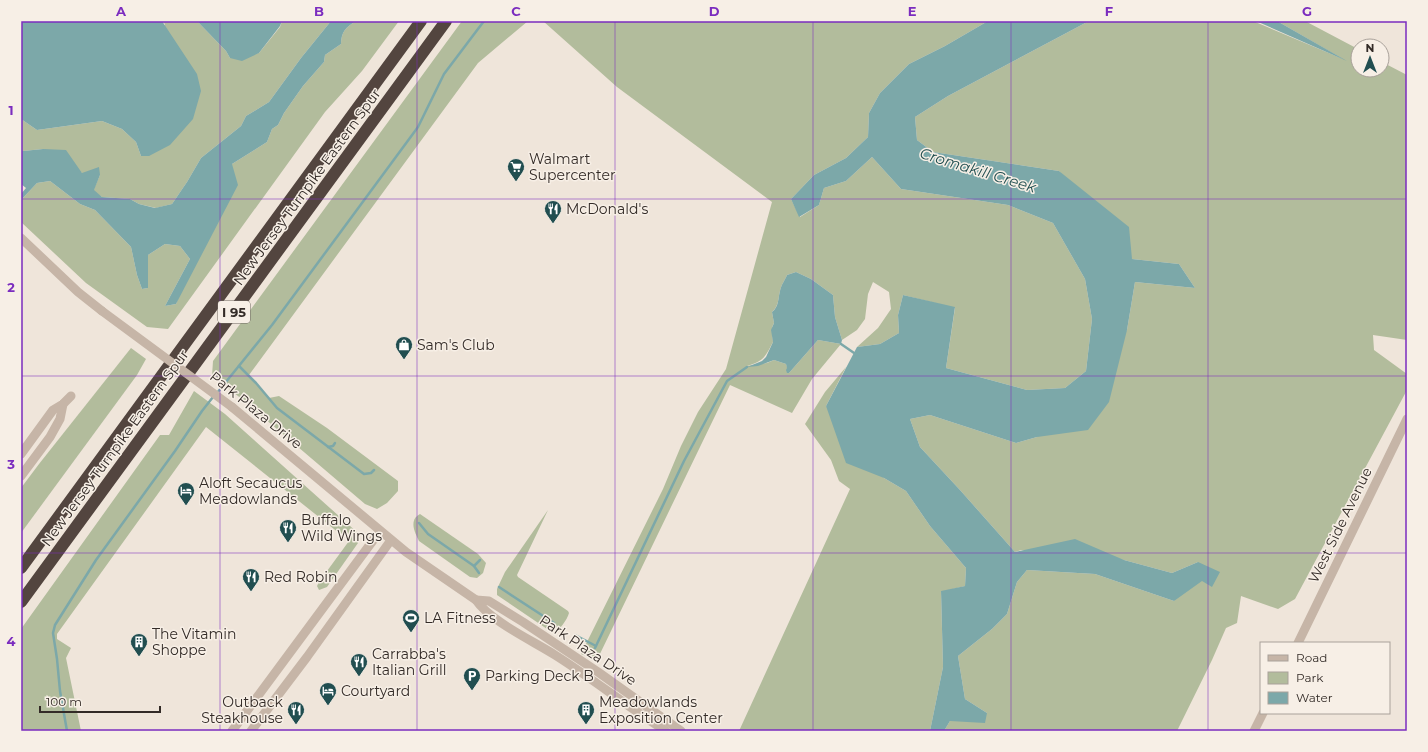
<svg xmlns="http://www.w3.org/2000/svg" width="1428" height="752" font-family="Montserrat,sans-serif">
  <rect width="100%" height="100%" fill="#efe5da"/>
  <g fill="#b2bc9c">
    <path d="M162 21H197L226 51 230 58 259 53 280 27 282 21H331L301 58 269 102 246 116 241 126 201 158 187 182 172 204 156 208 139 204 130 199 102 197 93 191 100 175 82 173 43 149 23 151 21 148V119L37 130 102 121 122 129 136 142 141 156 165 24Z"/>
    <path d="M356 21H399L362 71 325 112 168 329 147 327 86 283 21 222V200L37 183 50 181 80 204 95 210 131 247 137 275 142 289 148 288V255L165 244 180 246 190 259 165 306 176 304 232 164 267 142 272 129 278 125 284 113 303 86 324 62 325 55 341 44C341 32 346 27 356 21Z"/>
    <path d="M462 21H528L478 63 249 375 269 398 279 396 327 428 398 481V491L387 503 377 509 365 504 238 396 212 376 213 361Z"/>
    <path d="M543 21H988L945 46 909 64 880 93 869 113 868 137 846 158 814 175 791 199 800 217 819 205 824 188 846 181 872 157 901 189 1008 205 1053 223 1085 279 1092 319 1086 371 1065 388 1027 390 946 368 955 308 903 295 898 315 899 333 880 344 857 347 878 328 891 309 889 292 873 282 868 294 865 319 857 330 842 340 835 317 833 295 811 279 796 272 787 275C785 280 781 285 780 291 778 298 779 306 772 312L774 323C770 330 773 336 773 342 765 357 764 361 747 366L767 363 774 360 786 364 789 373 818 340 841 344 812 379 792 413 730 385 597 660 581 654 663 489 681 446 698 412 726 369 772 202 617 87Z"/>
    <path d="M1089 21H1253L1343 59 1277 21H1305L1358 49V70H1382V62L1407 75V340L1373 335 1374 350 1407 374V390L1295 599 1278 609 1241 596 1237 623 1226 628 1212 660 1177 731H944L950 721 987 713 965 699 958 656 992 629 1007 614 1017 582 1027 570 1095 574 1174 601 1198 562 1172 573 1124 560 1021 550 1015 552 960 490 920 447 910 419 930 415 1016 443 1037 437 1127 330 1135 282 1195 288 1179 264 1132 259 1059 171 933 152 917 140 915 117 948 96Z"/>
    <path d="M131 348 146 359 137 375 21 533V488L39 464Z"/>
    <path d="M846 367 826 406 884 478 906 491 930 526 966 568 965 586 941 592 943 667 930 731H739L850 489 839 481 831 460 805 424 825 392Z"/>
    <path d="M194 391 225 414 359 534 358 543 327 587 319 590 317 586 319 582 349 541 206 427 57 634V639L71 648 66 658 81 731H21V629L160 435H169Z"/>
    <path d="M548 510 517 575 518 577 568 611 569 613C567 620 560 630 553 633L497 595V589L505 572Z"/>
    <path d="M420 514 478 554 486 563 483 573 477 578 470 577 419 541C414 531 409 520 420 514Z"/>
  </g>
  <g fill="#7ca8a9">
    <path d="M21 21H162L197 74 201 91 193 119 170 145 149 156H141L136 142 122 129 102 121 37 130 21 119Z"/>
    <path d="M197 21H282L280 26 259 53 242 61 230 58 226 51Z"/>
    <path d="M331 21H356C346 27 341 32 341 44L325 55 324 62 303 86 284 113 278 125 272 129 267 142 232 164 238 185 176 304 165 306 190 259 180 246 165 244 148 255V288L142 289 137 275 131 247 95 210 80 204 50 181 37 183 21 200V194L26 188 21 184V148L23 151 43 149 66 150 82 173 99 167 100 175 94 190 102 197 130 199 139 204 155 208 172 204 187 182 201 158 241 126 246 116 269 102 301 58Z"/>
    <path d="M988 21H1089L948 96 915 117 917 140 933 152 1059 171 1129 227 1132 259 1179 264 1195 288 1135 282 1127 330 1109 402 1088 430 1037 437 1016 443 930 415 910 419 920 447 960 490 1015 552 1075 539 1124 560 1172 573 1198 562 1220 572 1212 587 1202 581 1174 601 1095 574 1027 570 1017 582 1007 614 992 629 958 656 965 699 987 713 985 723 950 721 944 731H930L943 667 941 591 965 586 966 568 930 526 906 491 884 478 846 463 826 406 857 347 880 344 899 333 898 315 903 295 955 307 946 368 1027 390 1065 388 1086 371 1092 319 1085 279 1053 223 1008 205 901 189 872 157 846 181 824 188 819 205 799 217 791 199 814 175 846 158 868 137 869 113 880 93 909 64 945 46Z"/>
    <path d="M1256 21H1277L1347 61Z"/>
    <path d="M796 272 811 279 833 295 835 317 842 340 841 344 818 340 789 373H787L786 370 787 368 786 364 774 360 758 366 747 367 762 361 766 357 773 342 771 330 774 323 772 312C779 307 778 298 780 291 781 285 785 280 787 275Z"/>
  </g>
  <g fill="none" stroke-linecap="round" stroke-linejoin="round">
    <g stroke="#7ca8a9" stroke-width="2.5">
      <path d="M841 344 857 355"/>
      <path d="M239 366 256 383 277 408 364 474 371 473 374 470"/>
      <path d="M217 393 272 325 418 127 444 74 484 21"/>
      <path d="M328 447 333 446 335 443"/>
      <path d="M419 523 428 534 474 566 479 573"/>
      <path d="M474 566 480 560"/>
      <path d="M499 587 554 623"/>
      <path d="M575 635 596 646"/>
      <path d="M595 648 684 461 727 381 747 367"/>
      <path d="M67 731 60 691 57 659 53 633 55 625 96 560 175 451 202 411 213 397"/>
    </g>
    <g stroke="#c6b5a7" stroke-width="9">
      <path d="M21 238 78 292 102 311"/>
      <path d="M232 407 406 552 476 600C490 621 533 641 555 655 593 679 628 707 666 731"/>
      <path d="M21 454 53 410 63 404 71 396"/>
      <path d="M21 476 50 437 60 419 63 404"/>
      <path d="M476 600 489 601 523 622 598 672 681 731"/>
      <path d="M1298 643 1407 419"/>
      <path d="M232 731 380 531"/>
      <path d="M251 731 307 657 391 540"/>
      <path d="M1254 731 1263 713"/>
    </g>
    <g stroke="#53453f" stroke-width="12">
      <path d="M21 568 421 21"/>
      <path d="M21 602 446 21"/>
    </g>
    <path stroke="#c6b5a7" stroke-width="9" d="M102 311 232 407"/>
  </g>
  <path fill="none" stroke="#7b2cbf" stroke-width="1" stroke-opacity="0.55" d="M220 21V731M417 21V731M615 21V731M813 21V731M1011 21V731M1208 21V731M21 199H1407M21 376H1407M21 553H1407"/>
  <defs>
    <symbol id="supermarket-pin" viewBox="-11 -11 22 30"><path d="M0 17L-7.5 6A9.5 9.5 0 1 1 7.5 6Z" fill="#214e50" stroke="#f7efe6"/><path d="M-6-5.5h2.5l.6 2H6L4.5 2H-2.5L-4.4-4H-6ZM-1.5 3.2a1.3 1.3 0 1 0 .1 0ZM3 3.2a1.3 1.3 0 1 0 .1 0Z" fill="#fff"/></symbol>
    <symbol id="restaurant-pin" viewBox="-11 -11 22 30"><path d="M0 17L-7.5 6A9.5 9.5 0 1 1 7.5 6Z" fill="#214e50" stroke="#f7efe6"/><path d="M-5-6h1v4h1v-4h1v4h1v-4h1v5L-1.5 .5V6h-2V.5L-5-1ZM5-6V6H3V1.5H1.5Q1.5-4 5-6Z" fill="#fff"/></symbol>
    <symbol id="shop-pin" viewBox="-11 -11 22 30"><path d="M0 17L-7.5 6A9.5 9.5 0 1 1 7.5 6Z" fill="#214e50" stroke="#f7efe6"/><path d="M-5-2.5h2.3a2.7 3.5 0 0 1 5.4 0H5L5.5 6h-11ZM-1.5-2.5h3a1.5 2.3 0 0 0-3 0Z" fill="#fff"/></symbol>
    <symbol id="hotel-pin" viewBox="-11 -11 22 30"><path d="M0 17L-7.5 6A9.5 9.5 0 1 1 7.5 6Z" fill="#214e50" stroke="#f7efe6"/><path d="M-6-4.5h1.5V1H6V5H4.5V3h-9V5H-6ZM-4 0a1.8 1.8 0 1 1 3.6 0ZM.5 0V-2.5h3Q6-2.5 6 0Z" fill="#fff"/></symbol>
    <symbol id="stadium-pin" viewBox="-11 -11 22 30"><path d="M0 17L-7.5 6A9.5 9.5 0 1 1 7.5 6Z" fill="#214e50" stroke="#f7efe6"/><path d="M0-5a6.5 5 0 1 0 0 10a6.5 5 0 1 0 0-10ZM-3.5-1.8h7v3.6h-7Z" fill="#fff"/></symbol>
    <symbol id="building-pin" viewBox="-11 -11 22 30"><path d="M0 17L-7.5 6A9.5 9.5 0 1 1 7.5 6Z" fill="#214e50" stroke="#f7efe6"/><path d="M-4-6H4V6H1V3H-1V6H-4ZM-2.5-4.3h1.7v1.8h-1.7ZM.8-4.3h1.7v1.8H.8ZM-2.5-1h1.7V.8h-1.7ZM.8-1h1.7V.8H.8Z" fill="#fff"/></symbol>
    <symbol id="parking-pin" viewBox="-11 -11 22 30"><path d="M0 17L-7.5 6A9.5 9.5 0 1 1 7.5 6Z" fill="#214e50" stroke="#f7efe6"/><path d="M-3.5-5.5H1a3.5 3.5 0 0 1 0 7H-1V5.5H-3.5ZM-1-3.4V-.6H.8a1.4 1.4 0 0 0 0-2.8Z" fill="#fff"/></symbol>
  </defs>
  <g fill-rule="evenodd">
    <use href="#supermarket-pin" x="506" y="157" width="20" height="27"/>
    <use href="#restaurant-pin" x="543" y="199" width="20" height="27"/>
    <use href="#shop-pin" x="394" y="335" width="20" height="27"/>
    <use href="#hotel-pin" x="176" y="481" width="20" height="27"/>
    <use href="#restaurant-pin" x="278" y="518" width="20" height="27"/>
    <use href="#restaurant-pin" x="241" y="567" width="20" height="27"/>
    <use href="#stadium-pin" x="401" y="608" width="20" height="27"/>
    <use href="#building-pin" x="129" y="632" width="20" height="27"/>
    <use href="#restaurant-pin" x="349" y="652" width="20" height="27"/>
    <use href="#parking-pin" x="462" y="666" width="20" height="27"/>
    <use href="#hotel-pin" x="318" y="681" width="20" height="27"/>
    <use href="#restaurant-pin" x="286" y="700" width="20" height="27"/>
    <use href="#building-pin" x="576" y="700" width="20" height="27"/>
  </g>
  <g text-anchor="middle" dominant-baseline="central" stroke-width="3" stroke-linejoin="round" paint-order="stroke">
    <rect fill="#f7efe6" stroke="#6e6660" stroke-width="1" x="218" y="301" width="32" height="22" rx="3"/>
    <g font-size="13" font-weight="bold" fill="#332b27">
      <text x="234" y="312">I 95</text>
    </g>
    <g font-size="14" fill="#332b27" stroke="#f7efe6" text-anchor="start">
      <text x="529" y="159">Walmart<tspan x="529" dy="16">Supercenter</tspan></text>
      <text x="566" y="209">McDonald's</text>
      <text x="417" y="345">Sam's Club</text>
      <text x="199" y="483">Aloft Secaucus<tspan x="199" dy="16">Meadowlands</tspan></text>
      <text x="301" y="520">Buffalo<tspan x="301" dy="16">Wild Wings</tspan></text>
      <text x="264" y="577">Red Robin</text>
      <text x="424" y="618">LA Fitness</text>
      <text x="152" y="634">The Vitamin<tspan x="152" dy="16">Shoppe</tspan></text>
      <text x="372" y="654">Carrabba's<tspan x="372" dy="16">Italian Grill</tspan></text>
      <text x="485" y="676">Parking Deck B</text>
      <text x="341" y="691">Courtyard</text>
      <text x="283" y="702" text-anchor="end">Outback<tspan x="283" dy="16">Steakhouse</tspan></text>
      <text x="599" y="702">Meadowlands<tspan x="599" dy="16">Exposition Center</tspan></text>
    </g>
    <g font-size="14" fill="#332b27" stroke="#f7efe6">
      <text transform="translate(307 187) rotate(-54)">New Jersey Turnpike Eastern Spur</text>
      <text transform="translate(256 410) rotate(39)">Park Plaza Drive</text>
      <text transform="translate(115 448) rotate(-54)">New Jersey Turnpike Eastern Spur</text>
      <text transform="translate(1340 525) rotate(-64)">West Side Avenue</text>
      <text transform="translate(588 650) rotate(34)">Park Plaza Drive</text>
    </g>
    <g font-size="15" font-style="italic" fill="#214e50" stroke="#f7efe6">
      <text transform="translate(978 170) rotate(17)">Cromakill Creek</text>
    </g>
  </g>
  <rect width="1428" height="752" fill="none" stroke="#f7efe6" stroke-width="44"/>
  <rect x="1260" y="642" width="130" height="72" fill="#f7efe6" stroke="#a9a19a"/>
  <rect x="1268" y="655" width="20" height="6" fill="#c6b5a7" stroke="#a9a19a"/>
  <text x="1296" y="662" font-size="12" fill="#332b27">Road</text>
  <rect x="1268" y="672" width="20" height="12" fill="#b2bc9c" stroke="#a9a19a"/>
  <text x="1296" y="682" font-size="12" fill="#332b27">Park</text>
  <rect x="1268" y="692" width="20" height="12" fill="#7ca8a9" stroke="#a9a19a"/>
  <text x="1296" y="702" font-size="12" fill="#332b27">Water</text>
  <g transform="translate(1370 58)"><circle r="19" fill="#f7efe6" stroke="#a9a19a"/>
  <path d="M0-3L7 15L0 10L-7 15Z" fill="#214e50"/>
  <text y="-6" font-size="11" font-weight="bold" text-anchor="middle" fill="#332b27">N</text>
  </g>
  <path d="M40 706v6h120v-6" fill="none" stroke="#332b27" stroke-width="2"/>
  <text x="46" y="706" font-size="12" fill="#332b27" stroke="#f7efe6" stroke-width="3" paint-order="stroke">100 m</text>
  <rect x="22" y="22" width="1384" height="708" fill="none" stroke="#7b2cbf" stroke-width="1.5"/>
  <g font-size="13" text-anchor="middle" font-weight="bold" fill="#7b2cbf">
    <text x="121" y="16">A</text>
    <text x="319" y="16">B</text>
    <text x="516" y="16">C</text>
    <text x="714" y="16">D</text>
    <text x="912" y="16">E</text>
    <text x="1109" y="16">F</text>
    <text x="1307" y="16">G</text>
    <text x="11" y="115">1</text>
    <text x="11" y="292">2</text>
    <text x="11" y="469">3</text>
    <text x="11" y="646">4</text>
  </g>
</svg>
